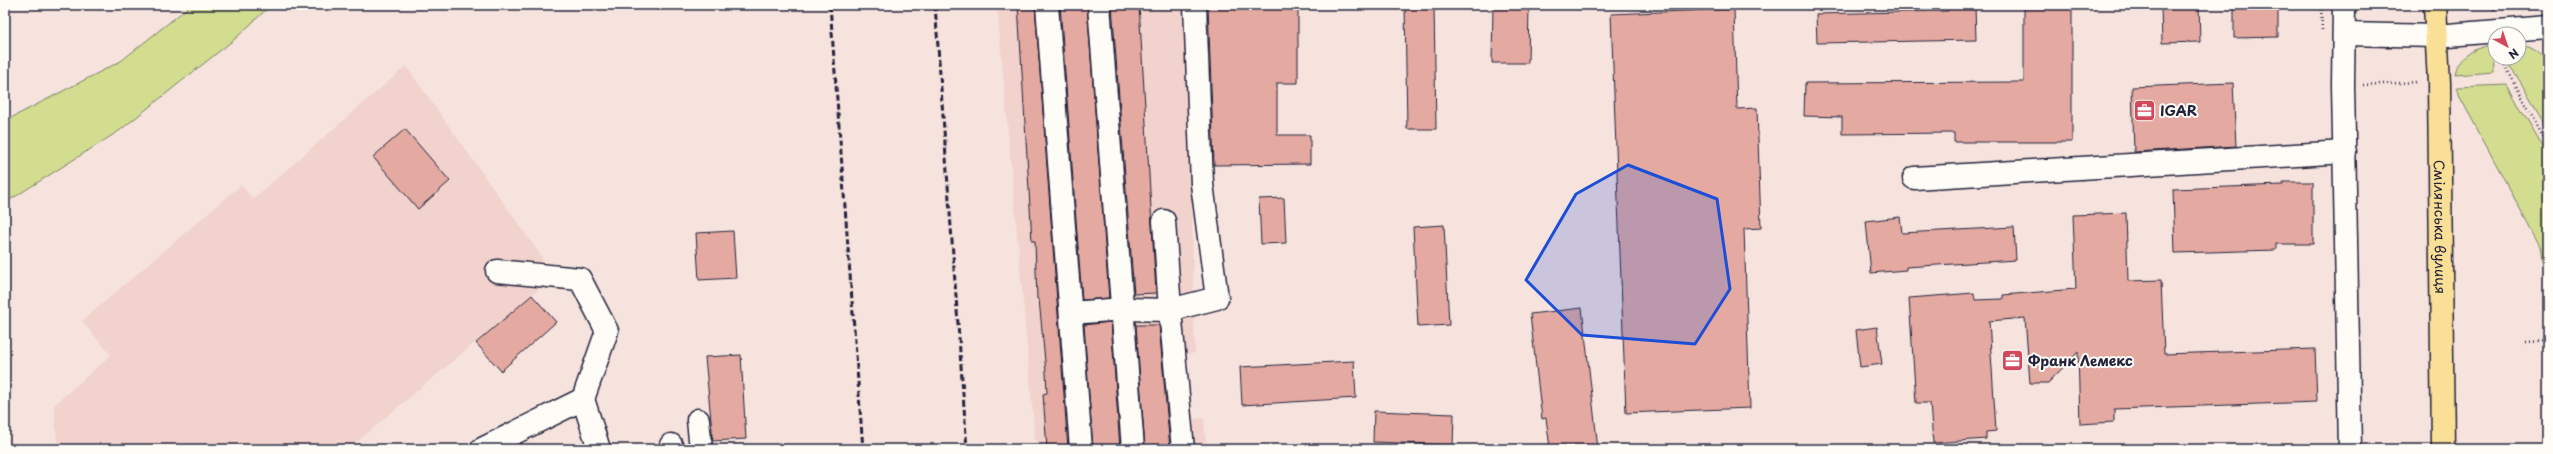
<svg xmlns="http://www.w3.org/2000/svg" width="2553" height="454" font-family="'Playpen Sans',sans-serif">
  <rect width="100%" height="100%" fill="#f6e3de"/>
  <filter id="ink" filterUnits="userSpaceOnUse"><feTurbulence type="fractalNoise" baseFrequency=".025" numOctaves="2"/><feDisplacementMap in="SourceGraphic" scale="8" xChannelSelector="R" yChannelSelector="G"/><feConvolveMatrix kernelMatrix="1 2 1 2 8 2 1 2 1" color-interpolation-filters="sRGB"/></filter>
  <g filter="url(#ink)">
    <g fill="#f1d2cc">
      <path d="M997 5H1187L1195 353 1178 356 1187 420 1204 418 1206 449H1036Z"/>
      <path d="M406 66 542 257 540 288 348 449H58L54 405 111 355 82 321 241 185 253 199Z"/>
    </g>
    <g fill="#d2dd90" stroke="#7a8066">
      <path d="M191 5H271L236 38 119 131 5 203V121L121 61Z"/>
      <path d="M2493 44 2494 72 2455 75C2459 55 2475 48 2493 44Z"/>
      <path d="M2519 46 2529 47 2548 58V131L2520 81 2506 62V58H2519Z"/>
      <path d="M2507 85 2548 155V266L2543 267 2540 246 2460 97 2457 87Z"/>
    </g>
    <g fill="#e4aaa2" stroke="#22223b">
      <path d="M1018 5H1035L1068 449H1047L1043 394 1047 393 1046 372 1039 299H1037L1035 241H1032Z"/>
      <path d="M1060 5H1087L1109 298 1082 300Z"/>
      <path d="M1112 5H1139L1156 293 1134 294Z"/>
      <path d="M1208 5H1298V83H1277V135H1310V164L1214 165Z"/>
      <path d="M1405 5H1434L1436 129H1407Z"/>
      <path d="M1493 5H1529L1528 63H1492Z"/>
      <path d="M1948 5H1975L1976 40 1817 43 1816 14 1948 11Z"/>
      <path d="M2024 5H2072V142H1954V133L1842 134V117L1804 116 1805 83 2024 82Z"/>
      <path d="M2161 5H2199L2200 42 2162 43Z"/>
      <path d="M2234 5H2278V37L2234 38Z"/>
      <path d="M1734 9 1737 109 1757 108 1761 228 1744 229 1750 408 1626 413 1611 14Z"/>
      <path d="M2233 83 2236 146 2134 152 2132 87Z"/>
      <path d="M405 129 450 181 418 209 373 157Z"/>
      <path d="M2283 182H2313V244H2276V250L2175 253 2173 189 2283 185Z"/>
      <path d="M1284 198 1286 243 1261 244 1259 199Z"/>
      <path d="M2126 213 2128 281 2161 280 2164 354 2315 349 2317 402 2114 409V422L2080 424 2078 352 2048 383H2030L2025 318 1989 321 1996 431 1986 432V439L1933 443 1930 403H1916L1909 298 1974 293 1975 300 2003 299V295L2076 289 2073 215Z"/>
      <path d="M1900 217 1902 233 2014 227 2016 260 1906 267V270L1871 273 1866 221Z"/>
      <path d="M1444 225 1449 325 1418 327 1413 227Z"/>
      <path d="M733 231 736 278 699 280 696 233Z"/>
      <path d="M532 295 556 322 501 371 476 343Z"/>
      <path d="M1582 308 1598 449H1575L1574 445 1550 448 1546 418 1542 419 1530 314Z"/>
      <path d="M1111 322 1120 449H1093L1084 325Z"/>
      <path d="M1136 325H1159L1170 449H1145Z"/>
      <path d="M1877 327 1882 364 1860 367 1856 330Z"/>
      <path d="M741 355 746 439 713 441 705 357Z"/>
      <path d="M1354 361 1356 398 1242 405 1240 367Z"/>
      <path d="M1374 411 1454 414 1453 445 1373 442Z"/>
    </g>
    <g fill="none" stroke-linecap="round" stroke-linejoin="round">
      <defs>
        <g id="minor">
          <path d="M1047 5 1081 449"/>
          <path d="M1099 5 1133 449"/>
          <path d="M2344 5 2343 85 2350 449"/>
          <path d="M2345 34 2436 36 2548 27"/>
          <path d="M1914 178 2345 152"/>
          <path d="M1164 221 1170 310 1183 449"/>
          <path d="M1071 313 1123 309 1170 310 1217 298 1202 184 1195 5"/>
          <path d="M583 399 599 449"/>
          <path d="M698 420 701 449"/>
          <path d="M671 445V449"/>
          <path d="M482 449 583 399 607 331 580 279 497 271"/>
        </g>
        <g id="major">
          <path id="s1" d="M2435 5 2439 83 2443 449"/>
        </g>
      </defs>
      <use href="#minor" stroke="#22223b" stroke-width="25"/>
      <use href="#major" stroke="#22223b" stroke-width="25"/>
      <g stroke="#22223b" stroke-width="2.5" stroke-dasharray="1 3" stroke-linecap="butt">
        <path d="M2321 5 2322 30"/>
        <path d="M2494 5V12"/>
        <path d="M2501 58 2548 145"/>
        <path d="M2363 85 2418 82"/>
        <path d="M2525 341 2548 340"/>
      </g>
      <use href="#minor" stroke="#fdfcf7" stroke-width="22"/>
      <use href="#major" stroke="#fadf96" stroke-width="22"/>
      <g stroke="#22223b" stroke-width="3" stroke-dasharray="6 3" stroke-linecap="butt">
        <path d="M830 5 863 449"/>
        <path d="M935 5 967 449"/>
      </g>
    </g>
  </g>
  <path fill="#1d4ed8" fill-opacity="0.2" stroke="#1d4ed8" stroke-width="3" stroke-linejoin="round" d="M1628 165 1717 199 1730 289 1695 344 1582 335 1526 280 1576 194Z"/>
  <defs>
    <symbol id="office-square" viewBox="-11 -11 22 22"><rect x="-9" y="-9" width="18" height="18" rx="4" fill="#d1495b" stroke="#fdfcf7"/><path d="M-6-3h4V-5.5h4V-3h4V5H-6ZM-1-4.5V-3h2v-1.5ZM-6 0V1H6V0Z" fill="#fff"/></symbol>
  </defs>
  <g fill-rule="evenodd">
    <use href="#office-square" x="2132" y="98" width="25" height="25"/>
    <use href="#office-square" x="2000" y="348" width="25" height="25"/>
  </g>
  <g text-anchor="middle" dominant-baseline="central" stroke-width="4" stroke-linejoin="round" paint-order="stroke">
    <g font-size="14" font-weight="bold" fill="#22223b" stroke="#fdfcf7" text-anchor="start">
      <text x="2160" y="110">IGAR</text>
      <text x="2028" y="360">Франк Лемекс</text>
    </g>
    <g font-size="14" fill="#22223b" stroke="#fdfcf7">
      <text stroke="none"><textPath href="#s1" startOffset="222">Смілянська вулиця</textPath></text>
    </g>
  </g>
  <rect width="2553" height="454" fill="none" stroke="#fdfcf7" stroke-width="20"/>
  <rect x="10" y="10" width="2533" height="434" fill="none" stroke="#22223b" stroke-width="1.5" filter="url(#ink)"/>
  <g transform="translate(2507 46) rotate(140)"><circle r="19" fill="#fdfcf7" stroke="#a5a5ac"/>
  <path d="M0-3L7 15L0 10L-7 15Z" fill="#d1495b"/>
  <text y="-6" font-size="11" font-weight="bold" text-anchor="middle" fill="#22223b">N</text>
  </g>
</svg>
